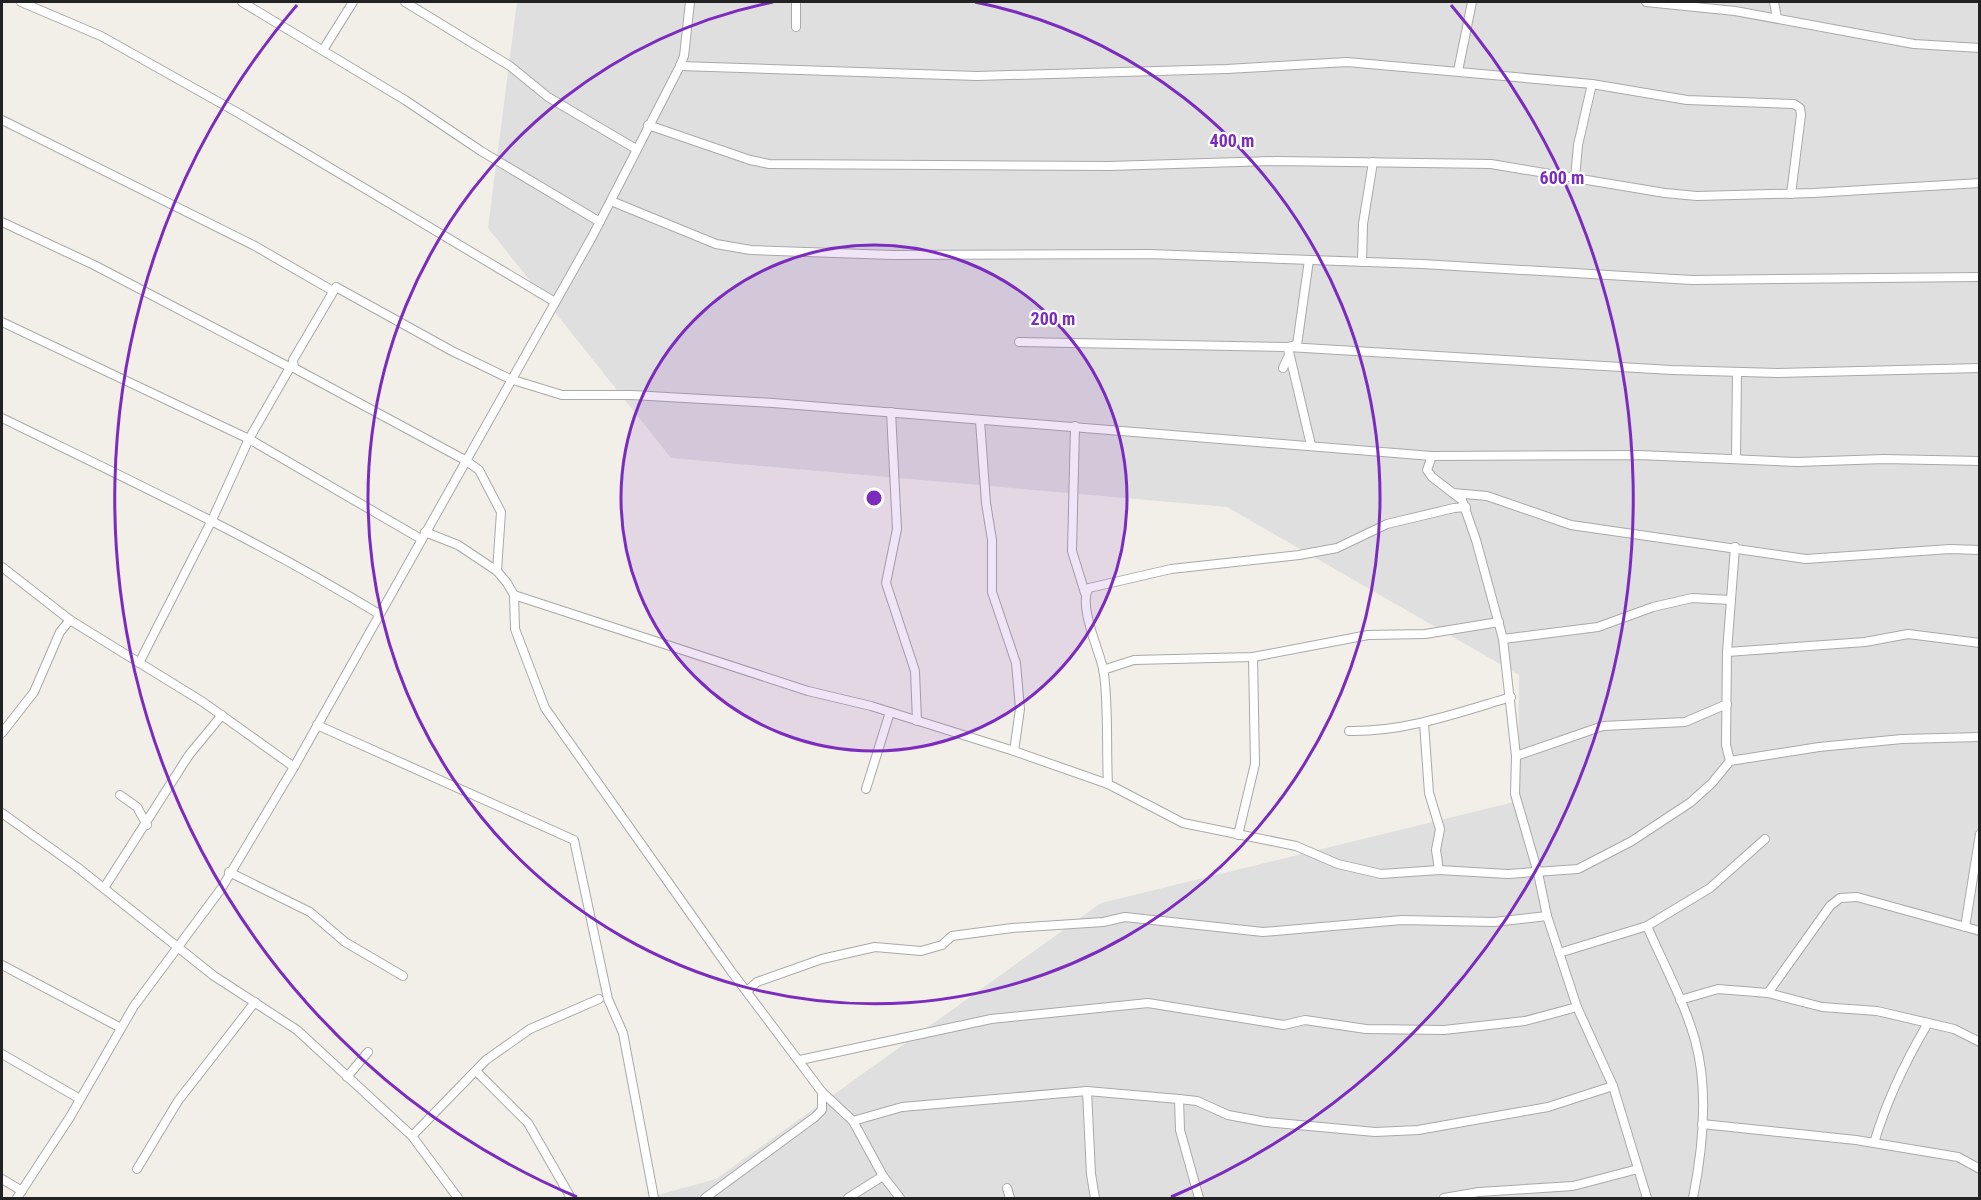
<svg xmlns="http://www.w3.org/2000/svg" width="1981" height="1200" font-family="'Roboto Condensed',sans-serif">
  <rect width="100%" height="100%" fill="#f2efe9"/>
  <path fill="#e0dfdf" d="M517 2H1979V1198H647L716 1179 1101 903 1518 801 1519 675 1227 507 671 458 488 228Z"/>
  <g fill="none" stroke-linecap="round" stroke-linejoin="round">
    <defs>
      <g id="street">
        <path d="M21 2 101 36 240 114 555 302"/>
        <path d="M242 2 405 100 481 151 600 222"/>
        <path d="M405 2 510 66 548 97 636 149"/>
        <path d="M1646 2 1735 11 1914 44 1980 48"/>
        <path d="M1774 2 1777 18"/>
        <path d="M796 27V2"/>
        <path d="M323 50 353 2"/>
        <path d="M680 66 977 76 1227 69 1347 62 1592 84 1687 100 1794 104 1800 108 1801 115 1791 194"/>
        <path d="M1458 71 1472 2"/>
        <path d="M2 120 255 246 333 291"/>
        <path d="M648 125 750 160 769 164 1109 166 1276 161 1491 164 1665 193 1697 196 1813 193 1980 183"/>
        <path d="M1575 178 1578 145 1592 84"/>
        <path d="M611 201 716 244 751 250 893 255 1149 254 1422 264 1692 280 1980 277"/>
        <path d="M2 222 94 265 291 368"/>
        <path d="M1362 262 1363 224 1373 162"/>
        <path d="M2 322 249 439 421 539"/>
        <path d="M1019 342 1288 347 1671 370 1778 373 1980 368"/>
        <path d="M1289 352 1311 445"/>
        <path d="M1283 368 1289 355 1288 347 1297 345 1309 260"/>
        <path d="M891 412 897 529 886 583 915 671 917 721"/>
        <path d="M2 418C129 480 258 540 379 614"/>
        <path d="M980 421 986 503 992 540V592L1016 663 1020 709 1014 751"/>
        <path d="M1075 426 1072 551 1085 593"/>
        <path d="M1432 456 1427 470 1432 477 1462 500 1476 540 1503 639 1516 756 1515 794 1538 873 1547 916 1577 1007 1613 1086 1647 1198"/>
        <path d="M1736 459 1737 372"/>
        <path d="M1453 493 1487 496 1571 525 1806 559 1950 549 1980 550"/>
        <path d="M425 532 458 545 497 571 507 583 514 595 515 629 545 708 731 971 822 1092 853 1121 883 1176 900 1198"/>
        <path d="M2 567 70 620"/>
        <path d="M497 571 501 512 479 470 465 460 294 368 293 360 336 287 452 351 510 379 562 395H632L773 403 1432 456 1639 455 1797 462 1884 459 1980 461"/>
        <path d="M514 595 808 691 871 706 1014 751 1108 784 1183 823 1296 846 1338 864 1381 874 1439 870 1508 874 1578 869 1632 841 1691 802 1712 783 1730 761 1819 747 1902 739 1980 737"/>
        <path d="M1503 639 1598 627 1653 607 1692 598 1731 600"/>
        <path d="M1727 652 1865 642 1908 634 1980 643"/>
        <path d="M139 663 212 520 249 439 292 364"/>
        <path d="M1103 670 1134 660 1253 657 1368 635 1425 634 1499 622"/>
        <path d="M1424 723 1429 793 1440 829 1436 850 1439 870"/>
        <path d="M317 725 574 840 608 999 623 1033 654 1198"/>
        <path d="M1349 731C1405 732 1457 713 1511 697"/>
        <path d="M2 733 34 692 60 632 70 620 203 702 294 767"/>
        <path d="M1516 756 1603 726 1685 722 1727 704"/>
        <path d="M1730 761 1726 745 1727 652 1735 547"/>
        <path d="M1108 784C1106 750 1109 699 1103 668 1098 648 1078 604 1089 588L1171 569 1299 555 1337 548 1387 524 1454 508 1466 507"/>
        <path d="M866 789 890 712"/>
        <path d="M120 795 137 807 147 825"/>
        <path d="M2 813 77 867 214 976 297 1030 412 1136 458 1198"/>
        <path d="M1238 835 1255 764 1253 657"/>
        <path d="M229 872 310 912 345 942 403 976"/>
        <path d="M104 888 189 755 222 715"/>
        <path d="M1647 926C1663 963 1684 1001 1695 1040 1709 1090 1703 1148 1693 1198"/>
        <path d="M1965 927 1980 834"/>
        <path d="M1559 953 1647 926 1710 888 1765 839"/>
        <path d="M2 965 121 1028"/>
        <path d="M747 991 757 982 822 959 875 947 921 951 942 945 952 936 1012 928 1103 922 1125 917 1263 932 1402 920 1494 922 1547 916"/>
        <path d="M1768 993 1830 906 1840 898 1857 897 1980 931"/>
        <path d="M1680 1000 1718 989 1768 993 1822 1007 1877 1011 1954 1029 1980 1042"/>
        <path d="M2 1054 80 1099"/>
        <path d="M800 1060 991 1019 1148 1003 1284 1025 1305 1020 1366 1029 1444 1030 1525 1021 1577 1007"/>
        <path d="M476 1071 528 1123 571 1198"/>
        <path d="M347 1077 368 1052"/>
        <path d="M1087 1091 1091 1174 1095 1198"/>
        <path d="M1179 1099 1197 1101 1228 1115 1266 1122 1375 1132 1418 1130 1548 1107 1613 1086"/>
        <path d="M853 1121 902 1107 1087 1091 1179 1099 1180 1130 1199 1198"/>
        <path d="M1702 1124 1856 1140 1958 1157 1980 1169"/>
        <path d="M412 1136 486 1060 530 1029 599 999"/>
        <path d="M1874 1143C1887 1099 1905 1062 1928 1023"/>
        <path d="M137 1169 178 1101 255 1002"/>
        <path d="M2 1179 22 1191"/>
        <path d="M1007 1188 1010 1198"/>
        <path d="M17 1198 70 1117 134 1006 221 889 294 767 592 237 680 66 684 56 690 2"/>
        <path d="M705 1198 815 1117 822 1110V1092"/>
        <path d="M848 1198 883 1176"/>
        <path d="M1444 1198 1479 1192 1573 1186 1638 1169"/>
      </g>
    </defs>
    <use href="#street" stroke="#a9a9a9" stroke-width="10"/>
    <use href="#street" stroke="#fff" stroke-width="8"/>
  </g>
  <circle cx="874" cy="498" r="253" fill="#7b2cbf" fill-opacity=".12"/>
  <g fill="none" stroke="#7b2cbf" stroke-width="3">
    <circle cx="874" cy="498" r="253"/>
    <path d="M975 2A506 506 0 1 1 773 2"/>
    <path d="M577 1197A759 759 0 0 1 297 5M1451 5A759 759 0 0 1 1171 1197"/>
  </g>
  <circle cx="874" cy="498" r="9" fill="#7b2cbf" stroke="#fff" stroke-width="3"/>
  <g font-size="18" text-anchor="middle" font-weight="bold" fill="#7b2cbf" stroke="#fff" stroke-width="4.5" stroke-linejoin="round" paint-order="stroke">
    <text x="1232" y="147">400 m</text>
    <text x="1562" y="184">600 m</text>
    <text x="1053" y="325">200 m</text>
  </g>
  <rect width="1981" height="1200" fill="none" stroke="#222222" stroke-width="6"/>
</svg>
